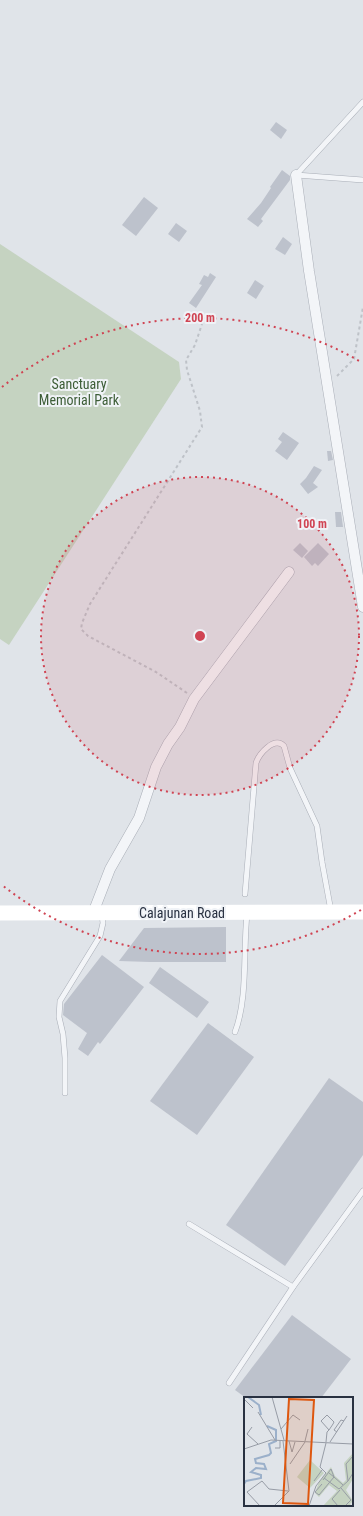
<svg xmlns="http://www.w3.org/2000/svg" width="363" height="1516" font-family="'Roboto Condensed',sans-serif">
  <rect width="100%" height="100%" fill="#e0e4e9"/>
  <path fill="#c5d3c1" d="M0 244 179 362 181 379 9 645 0 639Z"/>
  <g fill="#bdc2cc">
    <path d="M276 122 287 130 281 139 270 130Z"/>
    <path d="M282 170 290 176V180L261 219 263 221 258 227 247 219 261 203 271 188 270 187Z"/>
    <path d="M144 197 158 208 136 236 122 225Z"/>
    <path d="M176 223 187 231 179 242 168 234Z"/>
    <path d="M283 237 292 244 285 255 275 249Z"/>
    <path d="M210 273 216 277 196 308 189 303 202 285 199 284 204 275 208 277Z"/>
    <path d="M255 280 264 286 256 299 247 293Z"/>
    <path d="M283 432 299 443 287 460 275 451 282 442 278 439Z"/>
    <path d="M327 451H331L333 460 328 461Z"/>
    <path d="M314 466 322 470 313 483 318 487 308 494 300 484 306 478Z"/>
    <path d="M335 512H341L343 527H336Z"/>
    <path d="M300 543 308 551 302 558 293 550Z"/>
    <path d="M318 543 329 554 318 566 315 563 312 566 304 557Z"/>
    <path d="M226 927V962H150L119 961 144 928Z"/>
    <path d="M102 955 144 987 100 1044 98 1042 88 1056 78 1049 87 1033 63 1015 64 1004Z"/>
    <path d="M160 967 209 1002 197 1018 149 983Z"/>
    <path d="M208 1023 254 1057 197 1135 150 1101Z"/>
    <path d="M329 1078 363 1102V1155L285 1266 226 1225Z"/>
    <path d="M292 1315 351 1359 321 1398H246L235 1390Z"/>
  </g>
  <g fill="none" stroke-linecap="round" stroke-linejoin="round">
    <defs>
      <g id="service">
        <path d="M296 175 363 102"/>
        <path d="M296 175 363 180"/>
        <path d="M245 894 256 763C259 754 274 736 284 746L290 768 317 826 322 862 331 911"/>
        <path d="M235 1032C248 998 243 951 247 914"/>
        <path d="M65 1093V1058L63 1034 59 1017 60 1001 100 936 103 923 102 915"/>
        <path d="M189 1224 293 1287 363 1191"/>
        <path d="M229 1383 293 1287"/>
      </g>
      <g id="minor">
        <path d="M296 175 309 271 363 607"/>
        <path d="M93 913 110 869 139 818 156 767 168 744 180 727 194 699 289 572"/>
      </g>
    </defs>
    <use href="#service" stroke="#a9aeb7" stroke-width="6"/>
    <use href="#minor" stroke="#a9aeb7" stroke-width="11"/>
    <g stroke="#bec2c8" stroke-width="2" stroke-dasharray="3 3" stroke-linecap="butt">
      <path d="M337 376 354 359 363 307"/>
      <path d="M187 693 156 672 88 636 81 629 82 623 90 604 202 427 200 411 187 370 186 360 195 345 202 324"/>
    </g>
    <use href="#service" stroke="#f3f5f8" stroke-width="5"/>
    <use href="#minor" stroke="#f3f5f8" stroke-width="10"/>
    <path stroke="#fff" stroke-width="15" d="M0 913 363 912"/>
  </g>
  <circle cx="200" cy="636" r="159" fill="#d04453" fill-opacity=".12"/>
  <g fill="none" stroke="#d04453" stroke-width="2" stroke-dasharray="2 4">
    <circle cx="200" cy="636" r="159"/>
    <path d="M361 910A318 318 0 0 1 2 885M2 387A318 318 0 0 1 361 362"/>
  </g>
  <g text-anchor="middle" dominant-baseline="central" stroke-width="4" stroke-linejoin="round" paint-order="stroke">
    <g font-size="14" fill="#3c5d36" stroke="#f0f3f7">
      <text x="79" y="384">Sanctuary<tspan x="79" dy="16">Memorial Park</tspan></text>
    </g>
    <g font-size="14" fill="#293141" stroke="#f0f3f7">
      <text x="182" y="913">Calajunan Road</text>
    </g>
  </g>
  <g transform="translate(244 1397)">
    <rect width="109" height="109" fill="#e0e4e9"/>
    <path d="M109 56V82L102 93 109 104 106 107 108 109H79L93 94 85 88 75 100 71 96 75 85 87 70 91 79 99 86 102 83 100 66ZM66 63 80 76 66 91 53 80Z" fill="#c5d3c1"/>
    <path fill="none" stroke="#9bb0ca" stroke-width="2" d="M4 0 15 8 17 18M0 87 2 84 17 81V78L7 75 12 71 22 72 20 67 12 66 11 62 25 58 27 56 25 47 32 44V33L23 29"/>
    <path fill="none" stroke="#979ca6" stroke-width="1" d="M28 0 40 43M0 2 9 11M14 15 31 43M8 30 3 37 14 47M37 32 49 18 56 23M93 35 90 33 97 23 100 24M45 44 48 55 51 45M61 44 64 32M82 45 83 35 85 33 89 27 90 25 83 18 77 24 85 33M86 45 103 19M31 51H36V43M0 52 27 43 109 47M109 59 102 67 104 84 109 76M46 67 61 45M80 81 95 92 104 84M79 83 87 72 90 80 99 88M70 84 78 73M78 87 71 95 75 98 90 80 85 76M97 91 107 103 101 109M16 109 3 95 18 84 25 92 44 94M30 109 45 94 39 44M65 109 72 89 82 76 76 70 82 46M94 109 88 102 96 93"/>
    <path fill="#de570f" fill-opacity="0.15" stroke="#de570f" stroke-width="2" d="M45 2 70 3 64 107 39 106Z"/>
    <rect width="109" height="109" fill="none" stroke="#293141" stroke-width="2"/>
  </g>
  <circle cx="200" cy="636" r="6" fill="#d04453" stroke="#f0f3f7" stroke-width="2"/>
  <g font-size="12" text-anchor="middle" font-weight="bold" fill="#d04453" stroke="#f0f3f7" stroke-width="4" stroke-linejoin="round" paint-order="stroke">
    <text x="200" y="322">200 m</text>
    <text x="312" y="528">100 m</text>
  </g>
</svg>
